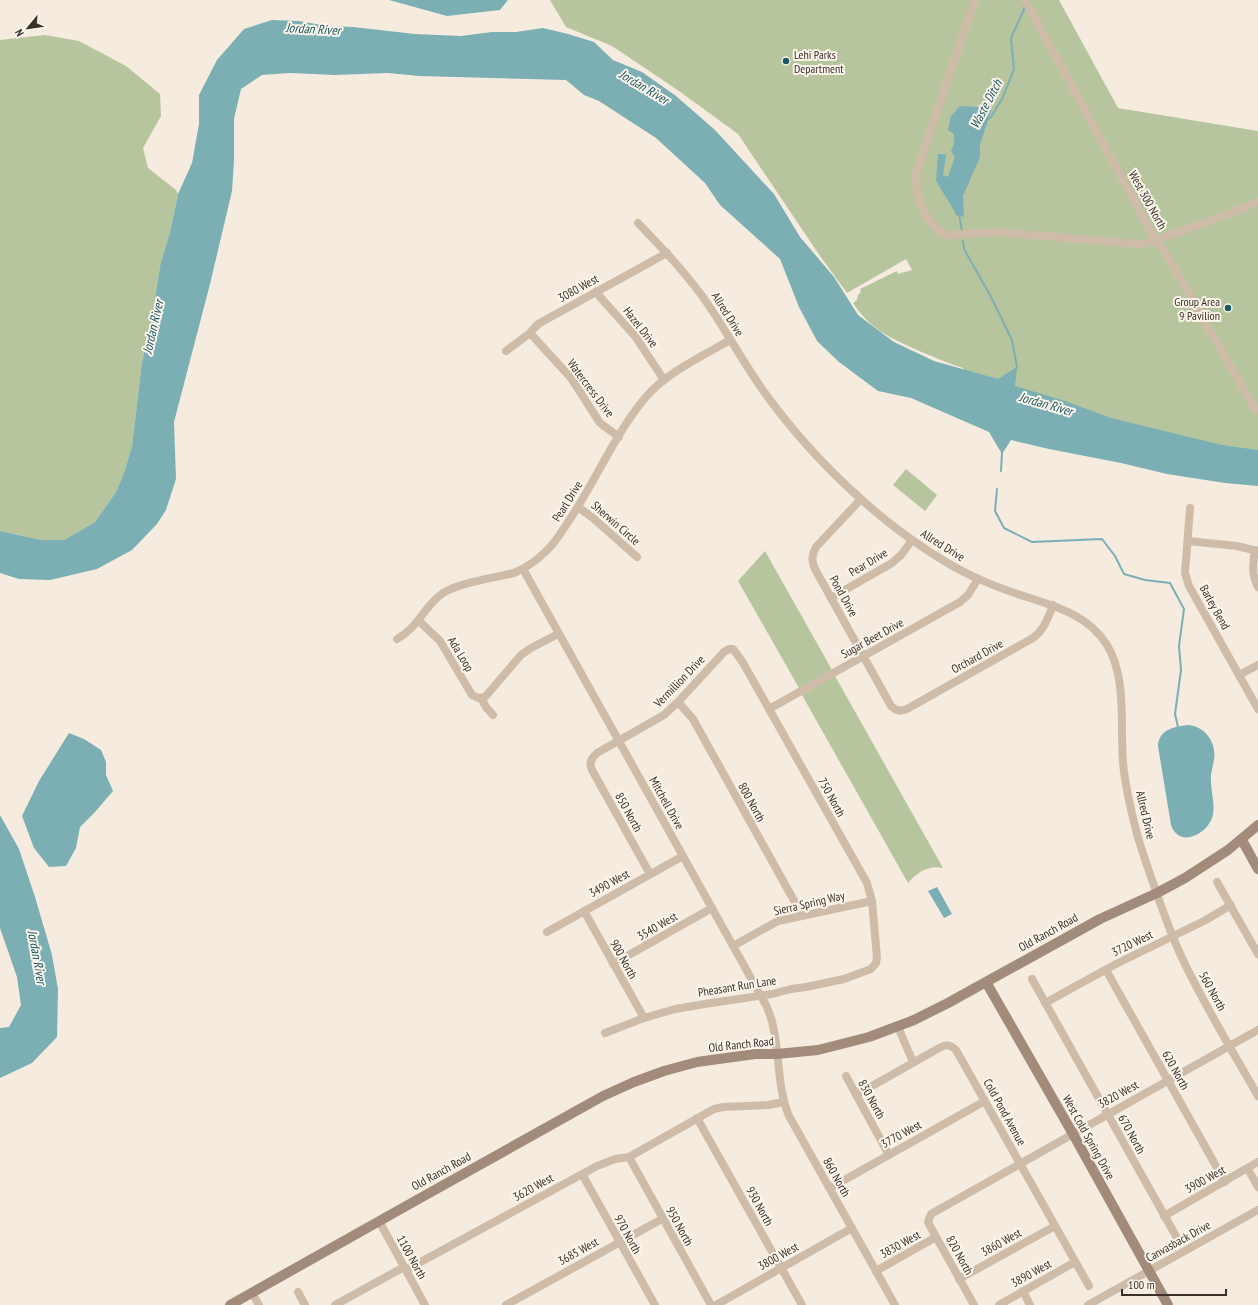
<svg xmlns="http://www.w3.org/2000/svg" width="1258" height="1305" font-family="'PT Sans Narrow',sans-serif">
  <rect width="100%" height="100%" fill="#f5ecdf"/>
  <g fill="#b6c59d">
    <path d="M550 0H1059L1118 108 1258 131V455L1111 425 970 381 963 368C947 363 932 356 917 350 890 338 869 328 853 303L857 300 858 295 861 292 860 289 897 271 898 274 912 270 906 259 847 293 820 256 738 134 679 91 612 46 566 27Z"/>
    <path d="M45 35 79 41 126 66 160 94 161 116 143 148 148 168 176 190 178 194 170 232 160 266 152 319 142 362 132 446 124 473 116 492 95 522 64 540H41L0 531V40Z"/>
    <path d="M906 469 937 495 925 511 893 485Z"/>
    <path d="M765 551 832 670 799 688 738 581Z"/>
    <path d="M835 676 943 868C928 865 918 872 908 883L802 695Z"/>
  </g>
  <g fill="#7bafb4">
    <path d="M389 0H508L500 10 447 16Z"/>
    <path d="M272 20 299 21 327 26 353 27 415 34 461 36 492 32H516L543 28 568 34 594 42 613 60 642 72 676 96 715 130 774 194 800 237 834 277 858 315 894 342 934 361 998 379 1017 367 1015 386 1065 401 1111 418 1222 445 1258 450V486L1225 483 1167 474 1121 463 1049 449 1011 440 1002 454 989 432 911 398 878 391 839 362 817 341 799 307 780 259 720 205 705 183 656 138 599 101 584 95 566 80 419 76 388 73 335 75 290 73 262 75 241 89 234 119V160L232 191 210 284 174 422 176 479 166 510 157 524 132 550 97 569 50 580 19 579 0 573V531L41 540H64L95 522 116 492 124 473 132 446 142 362 152 319 160 266 170 232 178 194 192 163 199 124V95L217 60 244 29Z"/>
    <path d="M989 105 991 112 980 144V157L963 196 964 217 956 215 952 207 936 181 938 154H946L943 175 948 177 955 157 951 151 954 144V134L948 130 951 116 960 106C970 106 981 109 989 105Z"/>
    <path d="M1188 725C1205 726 1217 743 1214 760 1213 767 1210 774 1211 781 1211 793 1216 807 1212 818 1206 835 1179 848 1171 825L1158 746C1159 729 1174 727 1188 725Z"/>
    <path d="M69 733 84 739 101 750 106 762V775L113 791 95 812 80 827 76 848 66 866 49 867 34 848 22 816 39 781Z"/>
    <path d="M0 815 19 849 35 897 52 955 58 989 57 1037 32 1063 0 1078V1028L9 1027 21 1005 17 977 0 928Z"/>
    <path d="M937 887 952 914 944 918 928 891Z"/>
  </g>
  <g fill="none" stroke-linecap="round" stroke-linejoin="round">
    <g stroke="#7bafb4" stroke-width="2">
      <path d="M987 120 991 117 1003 97 1014 69 1011 38 1025 7"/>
      <path d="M959 214 962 231"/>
      <path d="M963 241 964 249 990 295 1012 340 1017 367"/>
      <path d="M1001 471 1002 452"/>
      <path d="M997 489 995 511 1004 528 1032 542 1102 539 1115 556 1124 574 1145 580 1170 583 1184 609 1179 646 1181 670 1175 714 1178 727"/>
    </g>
    <g stroke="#cebca9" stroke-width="8">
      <path d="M975 0 916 174C916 199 923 221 945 235L998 232 1137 244H1144L1207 222 1258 202"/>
      <path d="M1025 0 1155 239 1166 254 1255 409 1258 410"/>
      <path d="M638 223C662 248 685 272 705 300 728 333 746 368 770 400 806 448 849 492 897 529 920 546 952 568 979 579 994 586 1011 592 1027 597 1058 607 1089 616 1107 645 1127 677 1120 726 1123 762 1125 787 1131 811 1137 834 1143 855 1150 874 1157 894 1165 917 1173 940 1184 962 1206 1008 1233 1052 1258 1096"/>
      <path d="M597 291 600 297 635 336 664 380"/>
      <path d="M530 333 571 378 600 423 619 437"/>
      <path d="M506 351 530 333 538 324 667 253"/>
      <path d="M861 499 816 547C812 555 811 561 815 569L891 706C896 711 901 712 907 709L1033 638C1044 630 1048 618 1053 605"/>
      <path d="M578 507 593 518 637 557"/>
      <path d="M1190 508 1185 573 1189 586 1258 709"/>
      <path d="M1188 541 1237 546 1258 551"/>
      <path d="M1255 550C1253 565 1251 573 1258 587"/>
      <path d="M523 569 766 1005C769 1012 772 1019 773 1026 780 1056 777 1087 789 1116L895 1305"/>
      <path d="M831 598 892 563 901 555 912 540"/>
      <path d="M419 621 440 641 469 690 472 695 478 698 485 697 521 655 531 648 558 634"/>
      <path d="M397 639C417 628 422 611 438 597 452 583 494 578 514 573 525 568 536 561 544 553 555 544 562 531 570 519 596 480 615 434 645 398 667 372 701 357 730 340"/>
      <path d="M1239 675 1258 665"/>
      <path d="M481 698 486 707 493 715"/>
      <path d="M678 702 693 719 802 915"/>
      <path d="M769 709 960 602 968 595 978 579"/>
      <path d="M1217 882 1258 954"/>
      <path d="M584 911 644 1018"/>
      <path d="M547 932 683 856"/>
      <path d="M733 946 778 921 872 901"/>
      <path d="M613 964 712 908"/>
      <path d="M1106 970 1225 1182"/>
      <path d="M1032 979 1177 1238"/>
      <path d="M1045 1003 1116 964 1204 921 1231 905"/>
      <path d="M898 1027 913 1062"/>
      <path d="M605 1033 644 1018 675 1009 711 1003 772 994 791 989 806 987 844 979 871 969 876 963 877 958 872 901 867 883 742 661 733 649H729L724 652 678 702 664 715 597 753C591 758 589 764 592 770L650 874"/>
      <path d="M846 1076 889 1155"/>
      <path d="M856 1095 941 1047C947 1044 951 1045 956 1050L1089 1286"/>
      <path d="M697 1118 802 1305"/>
      <path d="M629 1157 711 1305"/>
      <path d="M1248 1169 1258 1187"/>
      <path d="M582 1174 655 1305"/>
      <path d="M830 1188 985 1101"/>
      <path d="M1164 1216 1258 1162"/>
      <path d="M379 1221 425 1305"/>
      <path d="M406 1270 597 1166 615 1159 629 1157 714 1109 723 1107 768 1105 784 1102"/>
      <path d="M876 1271 936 1237"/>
      <path d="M959 1279 1055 1226"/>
      <path d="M1023 1291 1030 1305"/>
      <path d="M298 1292 305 1305"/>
      <path d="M252 1293 259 1305"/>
      <path d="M335 1305 404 1267"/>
      <path d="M506 1305 662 1219"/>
      <path d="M716 1305 852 1228"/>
      <path d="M974 1305 930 1226 928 1222 931 1214 1258 1030"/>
      <path d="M999 1305 1075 1262"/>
      <path d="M1088 1305 1258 1210"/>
    </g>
    <g stroke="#a28b7a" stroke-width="10">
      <path d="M1242 840 1258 869"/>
      <path d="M986 982 1073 1134 1168 1305"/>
      <path d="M230 1305 415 1201 603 1096 634 1082 664 1071 697 1062 755 1054H777L818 1050 869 1037 914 1020 948 1003 1100 919 1157 893 1185 878 1228 850 1258 825"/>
    </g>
  </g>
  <g fill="#1b5860" stroke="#fbf5ec" stroke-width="1.5">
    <circle cx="786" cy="61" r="4"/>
    <circle cx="1228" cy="308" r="4"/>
  </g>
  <g text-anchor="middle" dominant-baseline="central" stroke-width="4" stroke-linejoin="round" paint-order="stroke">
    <g font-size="12" fill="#3b302a" stroke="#fbf5ec" text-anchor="start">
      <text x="794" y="54">Lehi Parks<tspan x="794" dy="14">Department</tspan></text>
      <text x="1220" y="301" text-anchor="end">Group Area<tspan x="1220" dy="14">9 Pavilion</tspan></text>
    </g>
    <g font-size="12" fill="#3b302a" stroke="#fbf5ec">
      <text transform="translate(1148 200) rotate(61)">West 300 North</text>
      <text transform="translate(578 288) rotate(-29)">3080 West</text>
      <text transform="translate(728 314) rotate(58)">Allred Drive</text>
      <text transform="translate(641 327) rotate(52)">Hazel Drive</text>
      <text transform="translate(591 388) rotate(53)">Watercress Drive</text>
      <text transform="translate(567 501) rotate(-58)">Pearl Drive</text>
      <text transform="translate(616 523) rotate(41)">Sherwin Circle</text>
      <text transform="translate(943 545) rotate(32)">Allred Drive</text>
      <text transform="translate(868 562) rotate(-31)">Pear Drive</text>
      <text transform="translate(844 596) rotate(61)">Pond Drive</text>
      <text transform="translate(1215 607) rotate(61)">Barley Bend</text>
      <text transform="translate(872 638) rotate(-29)">Sugar Beet Drive</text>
      <text transform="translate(461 654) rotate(59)">Ada Loop</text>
      <text transform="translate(977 656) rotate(-29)">Orchard Drive</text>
      <text transform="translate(679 681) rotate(-46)">Vermillion Drive</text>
      <text transform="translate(832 797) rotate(61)">750 North</text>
      <text transform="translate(752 802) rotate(61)">800 North</text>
      <text transform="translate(667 803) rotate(61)">Mitchell Drive</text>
      <text transform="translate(629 812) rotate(61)">850 North</text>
      <text transform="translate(1146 815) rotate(77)">Allred Drive</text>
      <text transform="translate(609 883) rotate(-29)">3490 West</text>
      <text transform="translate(809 903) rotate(-13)">Sierra Spring Way</text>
      <text transform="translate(657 926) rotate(-30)">3540 West</text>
      <text transform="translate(1048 932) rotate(-29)">Old Ranch Road</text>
      <text transform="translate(1132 943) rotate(-26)">3720 West</text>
      <text transform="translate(624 959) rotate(61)">900 North</text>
      <text transform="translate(737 986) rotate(-9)">Pheasant Run Lane</text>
      <text transform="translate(1213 991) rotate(61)">560 North</text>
      <text transform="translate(741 1044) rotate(-6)">Old Ranch Road</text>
      <text transform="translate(1176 1070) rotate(61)">620 North</text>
      <text transform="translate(1118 1094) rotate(-29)">3820 West</text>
      <text transform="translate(872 1099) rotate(61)">830 North</text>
      <text transform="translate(1005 1112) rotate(61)">Cold Pond Avenue</text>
      <text transform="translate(901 1134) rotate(-29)">3770 West</text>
      <text transform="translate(1132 1134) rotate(61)">670 North</text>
      <text transform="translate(1089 1137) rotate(61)">West Cold Spring Drive</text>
      <text transform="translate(441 1171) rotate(-29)">Old Ranch Road</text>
      <text transform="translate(837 1177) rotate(61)">860 North</text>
      <text transform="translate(1205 1179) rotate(-29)">3900 West</text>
      <text transform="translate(533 1187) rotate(-29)">3620 West</text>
      <text transform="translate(760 1206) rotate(61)">930 North</text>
      <text transform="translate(680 1226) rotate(61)">950 North</text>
      <text transform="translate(628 1234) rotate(61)">970 North</text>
      <text transform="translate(1178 1241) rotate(-29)">Canvasback Drive</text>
      <text transform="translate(1001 1242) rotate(-29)">3860 West</text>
      <text transform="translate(900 1244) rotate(-29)">3830 West</text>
      <text transform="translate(578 1251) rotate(-29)">3685 West</text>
      <text transform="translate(960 1255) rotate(61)">820 North</text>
      <text transform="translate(778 1256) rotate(-29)">3800 West</text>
      <text transform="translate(412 1257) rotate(61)">1100 North</text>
      <text transform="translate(1031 1273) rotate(-29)">3890 West</text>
    </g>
    <g font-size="13" font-style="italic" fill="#1b5860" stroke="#fbf5ec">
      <text transform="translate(313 29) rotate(3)">Jordan River</text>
      <text transform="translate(644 87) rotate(31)">Jordan River</text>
      <text transform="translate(986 104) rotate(-62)">Waste Ditch</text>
      <text transform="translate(153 327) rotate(-77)">Jordan River</text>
      <text transform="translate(1046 404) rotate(16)">Jordan River</text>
      <text transform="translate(37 957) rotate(80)">Jordan River</text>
    </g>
  </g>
  <g transform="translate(28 28) rotate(241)" stroke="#fbf5ec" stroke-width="3" paint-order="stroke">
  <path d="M0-3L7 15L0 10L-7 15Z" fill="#3b302a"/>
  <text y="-6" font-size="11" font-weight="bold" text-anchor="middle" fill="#3b302a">N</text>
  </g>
  <path d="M1122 1289v6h104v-6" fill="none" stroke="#3b302a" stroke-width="2"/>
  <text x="1128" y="1289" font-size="12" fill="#3b302a" stroke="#fbf5ec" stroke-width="3" paint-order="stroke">100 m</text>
</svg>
